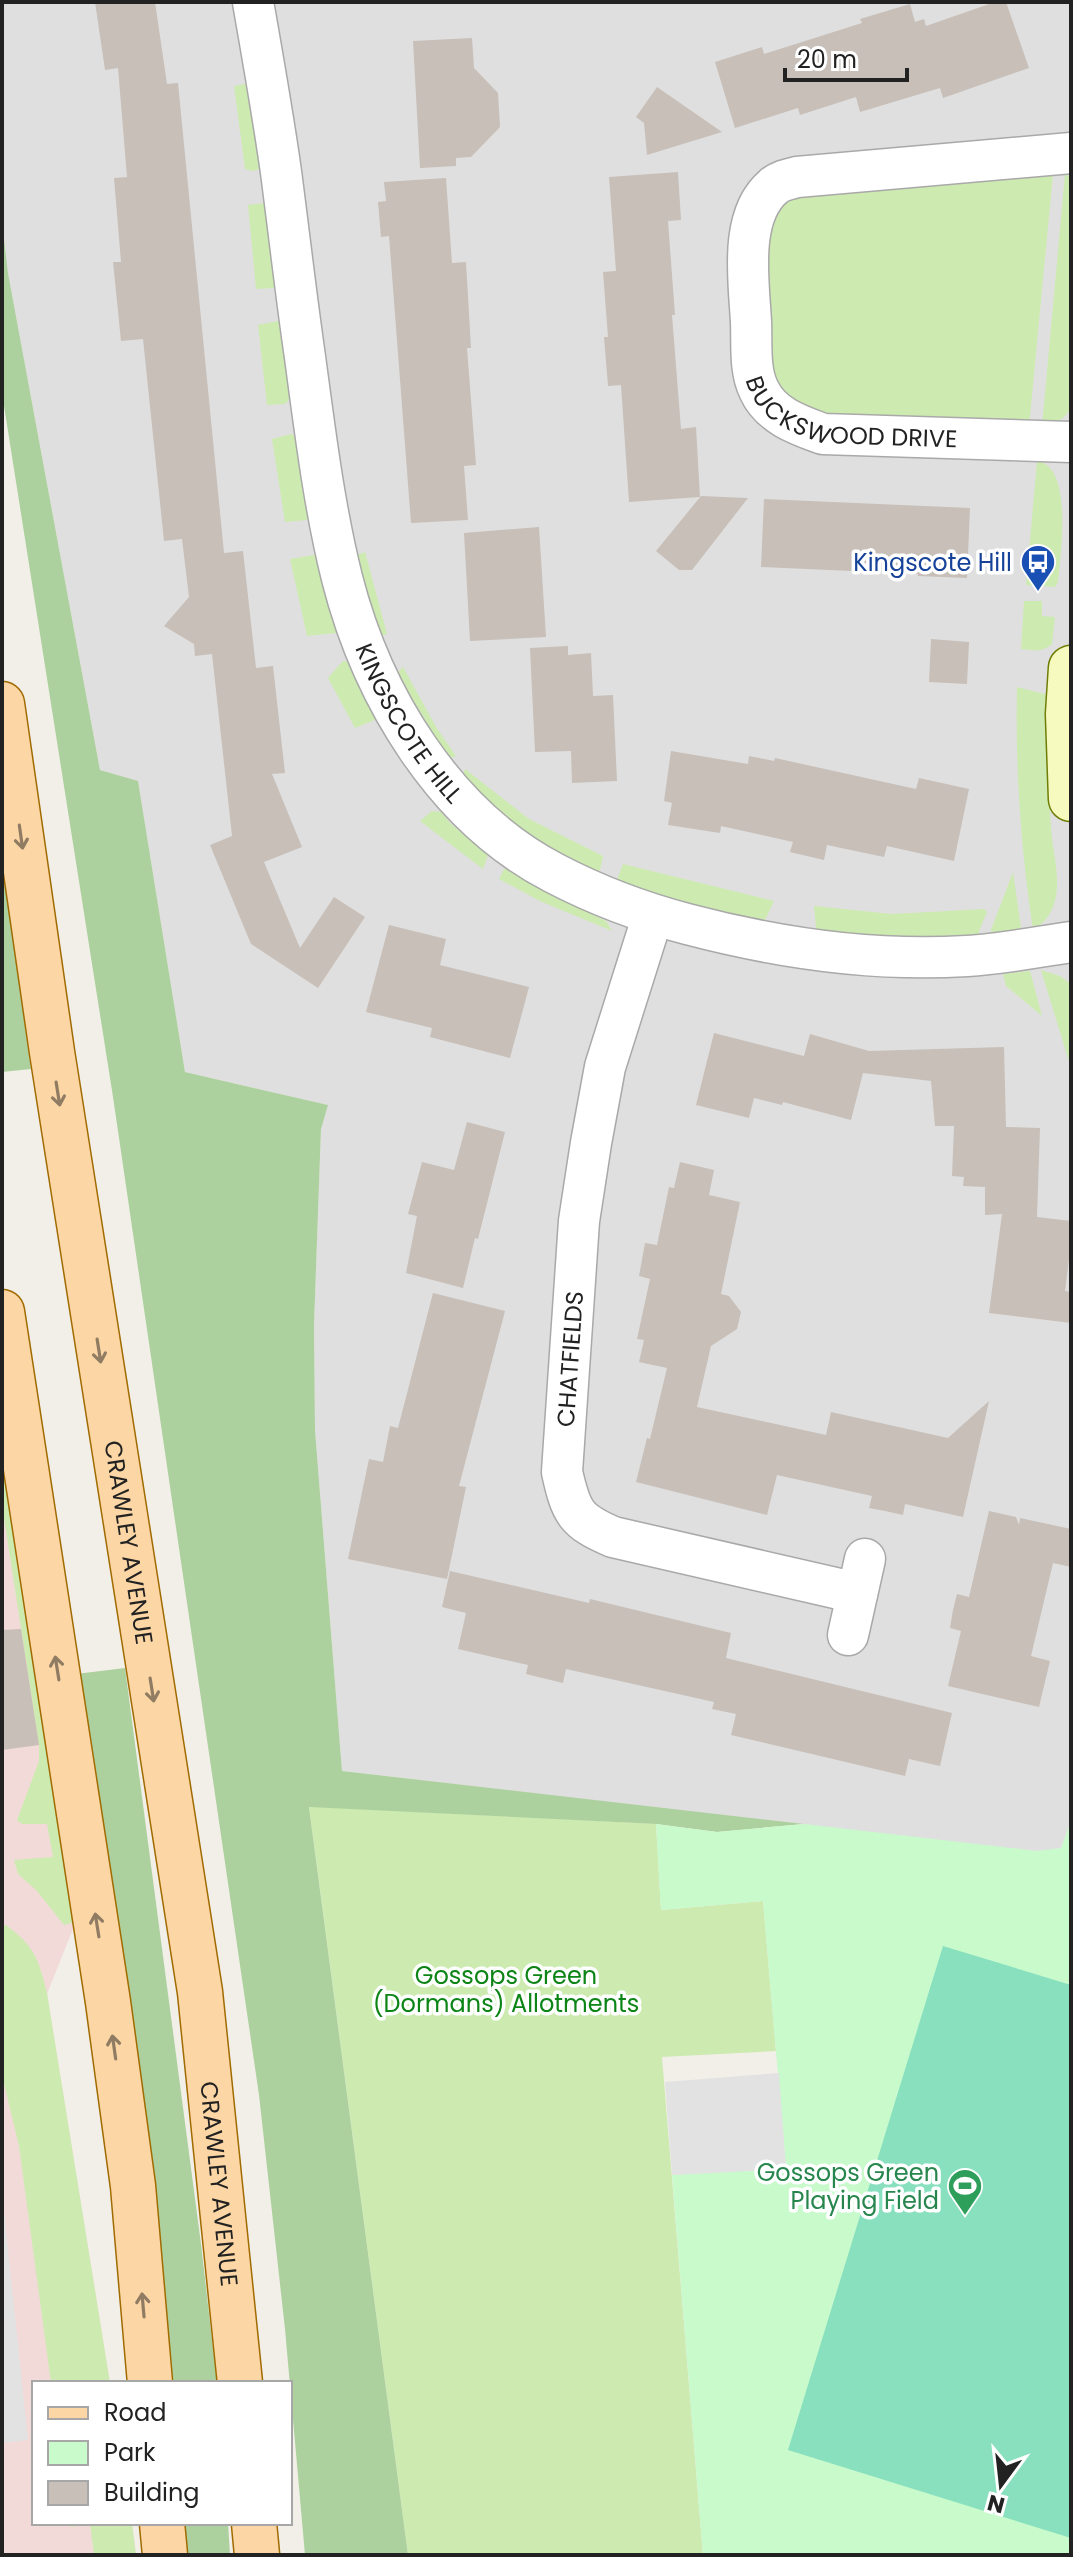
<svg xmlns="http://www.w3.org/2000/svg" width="1073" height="2557" font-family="Poppins,sans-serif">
  <rect width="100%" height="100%" fill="#f2efe9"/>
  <path fill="#e0dfdf" d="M2 2H1071V1821L1061 1849 1037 1851 1009 1849 342 1771 315 1430 314 1325 321 1129 327 1105 185 1072 138 782 100 770 8 273 2 221Z"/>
  <path fill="#f2dad9" d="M2 1412 79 1914 47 1994 110 2383H34V2523H132L136 2555H2Z"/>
  <g fill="#cdebb0">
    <path d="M251 83 262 168 253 171 245 169 234 86Z"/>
    <path d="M1053 174 1029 427 821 417 786 400 770 371 764 242 776 211 788 197Z"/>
    <path d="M1065 174 1071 177V409C1062 420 1056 425 1042 426Z"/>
    <path d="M266 203 278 283 275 288 256 289 248 205Z"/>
    <path d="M278 321 282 325 289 400 285 404 267 405 258 325Z"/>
    <path d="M291 434 296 436 309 512 307 520 285 522 272 439Z"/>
    <path d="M1037 461C1073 466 1061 552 1058 582L1055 587 1026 585Z"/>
    <path d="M365 552 387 634 380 636 357 555Z"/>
    <path d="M314 555 320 559 338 627 336 633 307 636 290 559Z"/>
    <path d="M1024 601H1042V616L1055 617 1052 644C1042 653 1033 650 1021 649Z"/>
    <path d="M343 661H350L377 715 375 720 355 728 328 678Z"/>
    <path d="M403 667 436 727 456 756 448 759 397 673Z"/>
    <path d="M1017 687 1049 695C1049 739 1048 783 1051 827 1052 849 1060 874 1056 896 1053 912 1046 922 1033 930 1021 849 1015 769 1017 687Z"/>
    <path d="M465 769 529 819 603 856 600 870 594 873 521 833 462 777Z"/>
    <path d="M432 811 441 812 450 823 488 855 483 869 420 821Z"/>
    <path d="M623 864 774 901 763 924 707 912 616 882Z"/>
    <path d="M504 869H508L544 891 606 921 612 931 540 901 499 879Z"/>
    <path d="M1013 872 1022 935 992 938 991 930Z"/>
    <path d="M814 906 892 914 984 909 987 912 979 931 980 939 817 937Z"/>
    <path d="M1041 970 1060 976 1071 984V1068Z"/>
    <path d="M1030 971 1042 1016 1006 986 1003 974Z"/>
    <path d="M2 1412 75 1922 64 1925 37 1891 18 1874 14 1860 53 1857 47 1824H22L17 1820 39 1761V1745L2 1505Z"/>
    <path d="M309 1806 656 1824 661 1910 763 1901 776 2051 662 2057 703 2555H408Z"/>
    <path d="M6 1925C35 1947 38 1958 47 1993L110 2383H51L19 2146 2 2075V1926Z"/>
    <path d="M71 2523H132L136 2555H94L90 2524 71 2527Z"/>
  </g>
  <g fill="#add19e">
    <path d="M2 221 8 273 100 770 138 781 185 1072 328 1105 321 1129 314 1325 315 1430 342 1771 804 1824 717 1832 656 1824 309 1807 408 2555H305L285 2329 259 2095 113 1097 2 393Z"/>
    <path d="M2 883H5L31 1069 2 1072Z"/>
    <path d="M125 1668 201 2244 217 2383H173L145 2122 112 1882 76 1674Z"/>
    <path d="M182 2523H228L230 2555H183Z"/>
  </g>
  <path fill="#c8facc" d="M1071 1821V2555H703L672 2175 786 2168 763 1901 661 1910 656 1824 717 1832 804 1824 1037 1851 1061 1848Z"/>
  <path fill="#88e0be" d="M943 1946 1071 1985V2538L788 2450Z"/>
  <g fill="#e2e2e2">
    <path d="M779 2073 786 2169 672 2175 665 2082Z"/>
    <path d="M2 2193 28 2440 2 2443Z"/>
  </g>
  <g fill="#c7bfb8">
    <path d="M95 2H155L167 84 178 83 224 553 243 551 256 668 273 666 285 773 272 774 302 847 264 862 300 948 334 897 365 917 318 988 251 944 210 845 232 836 212 654 195 656 194 644 164 626 189 597 182 539 164 541 143 339 121 341 113 262H121L114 178 127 177 118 68 105 70Z"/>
    <path d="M995 2H1006L1029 68 943 98 940 88 860 112 856 97 800 115 798 108 735 128 715 62 762 47 764 54 862 23 860 19 910 4 915 22 924 19 926 26Z"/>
    <path d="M472 38 474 68 498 93 500 127 471 157 456 158V166L420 168 413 41Z"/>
    <path d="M657 87 722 132 647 155 644 123 636 117Z"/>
    <path d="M678 172 681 220 668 221 675 315H672L681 429 696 427 700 497 629 502 621 385 608 386 604 337H608L603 272 616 271 609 177Z"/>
    <path d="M446 178 452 263 466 262 471 348H467L476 465 464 466 468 520 411 523 389 236 381 237 378 202 386 201 384 182Z"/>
    <path d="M701 496 748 498 692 570H679L656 551Z"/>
    <path d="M764 499 970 508 967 578 918 576V574L761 567Z"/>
    <path d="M539 527 546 637 470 641 464 533Z"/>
    <path d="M931 639 969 642 967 684 929 682Z"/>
    <path d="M568 646V655L591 653 593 696 613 695 617 781 572 783 571 751 535 752 530 648Z"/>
    <path d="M671 751 748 764 749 756 774 761 775 758 916 789 919 778 969 789 954 861 887 846 884 857 827 845 824 860 790 852 793 842 721 826 720 833 668 825 672 803 664 801Z"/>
    <path d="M389 925 446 939 440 965 529 987 510 1058 430 1037 432 1028 366 1012Z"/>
    <path d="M714 1033 804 1056 810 1034 869 1051 1004 1047 1006 1127 1040 1128 1037 1217 1071 1221V1243L1065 1291 1071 1292V1323L989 1313 1002 1214 985 1215V1187L963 1186 964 1177 952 1176 954 1126H935L931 1081 863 1073 851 1120 783 1102 782 1105 754 1098 749 1118 696 1105Z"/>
    <path d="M467 1122 505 1132 478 1239 475 1238 463 1288 406 1273 417 1216 408 1214 422 1162 454 1170Z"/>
    <path d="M680 1162 714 1170 709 1195 740 1202 721 1294 729 1296 741 1312 737 1329 711 1346 697 1407 826 1435 831 1412 948 1438 989 1401 963 1517 905 1504 903 1515 885 1511 869 1508 872 1496 777 1475 767 1515 636 1482 647 1438 650 1439 667 1368 639 1362 644 1340 637 1339 650 1279 639 1276 645 1243 657 1245 669 1187 674 1188Z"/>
    <path d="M433 1293 505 1311 459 1486 466 1487 447 1579 348 1559 369 1459 383 1462 390 1426 398 1428Z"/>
    <path d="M989 1511 1016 1517 1019 1525 1020 1518 1071 1529V1567L1053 1563 1031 1656 1050 1661 1039 1707 948 1686 961 1631 950 1628 953 1610 957 1594 969 1597Z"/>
    <path d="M450 1571 589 1603 590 1599 731 1633 726 1658 952 1713 940 1766 909 1759 905 1776 731 1735 736 1714 712 1709 714 1702 566 1669 563 1683 526 1674 528 1665 458 1649 466 1613 442 1607Z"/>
    <path d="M21 1629 39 1745 2 1750V1630Z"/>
  </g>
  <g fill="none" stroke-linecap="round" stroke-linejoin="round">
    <defs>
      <g id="street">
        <path id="s1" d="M253 2C263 59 273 115 281 172 289 233 296 295 305 357 315 431 324 506 342 578 372 696 444 816 554 873 596 895 641 912 687 924 778 948 872 962 967 956 1002 954 1037 947 1071 942"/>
        <path id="s2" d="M1071 153 797 177C790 179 779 181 774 186 738 216 749 282 751 322 752 344 749 370 759 390 771 416 798 425 823 434L1071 442"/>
        <path d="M653 915 605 1067 591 1143 579 1221 562 1472C571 1512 575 1521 613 1537L857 1593"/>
        <path d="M848 1635 865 1559"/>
      </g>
      <path id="secondary" d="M1071 668 1068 714 1071 799"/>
      <g id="primary">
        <path id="s3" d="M2 704 52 1052 200 1992 240 2383"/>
        <path d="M2 1312 108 2002 133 2186 150 2383"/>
        <path d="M162 2523 165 2555"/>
        <path d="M254 2523 257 2555"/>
      </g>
    </defs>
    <use href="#street" stroke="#a9a9a9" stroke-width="43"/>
    <use href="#secondary" stroke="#707d05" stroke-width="47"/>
    <use href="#primary" stroke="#a06b00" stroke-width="47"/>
    <use href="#street" stroke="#fff" stroke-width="40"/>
    <use href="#secondary" stroke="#f7fabf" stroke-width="44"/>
    <use href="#primary" stroke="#fcd6a4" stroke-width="44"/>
  </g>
  <defs><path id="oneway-shaft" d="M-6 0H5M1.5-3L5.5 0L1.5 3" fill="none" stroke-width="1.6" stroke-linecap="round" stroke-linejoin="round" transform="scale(2)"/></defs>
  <g stroke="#8f7c63">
    <use href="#oneway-shaft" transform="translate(21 837) rotate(82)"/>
    <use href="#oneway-shaft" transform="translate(58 1094) rotate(81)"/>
    <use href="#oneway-shaft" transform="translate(99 1351) rotate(81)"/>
    <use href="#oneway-shaft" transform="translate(57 1668) rotate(-99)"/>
    <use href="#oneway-shaft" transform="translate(152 1690) rotate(81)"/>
    <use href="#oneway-shaft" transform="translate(97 1925) rotate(-99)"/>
    <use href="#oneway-shaft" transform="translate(114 2047) rotate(-98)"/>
    <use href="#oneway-shaft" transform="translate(143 2305) rotate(-95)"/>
  </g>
  <defs>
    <symbol id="bus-pin" viewBox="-11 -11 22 30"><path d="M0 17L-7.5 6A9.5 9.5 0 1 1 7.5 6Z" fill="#1a4fb4" stroke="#fff"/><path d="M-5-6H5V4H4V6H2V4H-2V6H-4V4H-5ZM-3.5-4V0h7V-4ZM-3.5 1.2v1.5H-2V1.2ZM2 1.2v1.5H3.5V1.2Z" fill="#fff"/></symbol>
    <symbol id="stadium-pin" viewBox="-11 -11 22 30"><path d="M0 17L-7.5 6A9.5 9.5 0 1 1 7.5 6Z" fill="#2e9e5b" stroke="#fff"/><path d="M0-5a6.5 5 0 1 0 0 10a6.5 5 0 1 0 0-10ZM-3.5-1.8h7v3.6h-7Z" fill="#fff"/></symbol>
  </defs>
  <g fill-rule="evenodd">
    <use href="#bus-pin" x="1018" y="542" width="40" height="54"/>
    <use href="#stadium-pin" x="945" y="2166" width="40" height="54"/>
  </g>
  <g text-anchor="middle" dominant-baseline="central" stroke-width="7" stroke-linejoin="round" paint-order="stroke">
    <g font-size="24" fill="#222" stroke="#fff">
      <text stroke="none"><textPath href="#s2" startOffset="612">BUCKSWOOD DRIVE</textPath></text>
      <text stroke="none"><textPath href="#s1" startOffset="744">KINGSCOTE HILL</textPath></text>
      <text transform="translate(570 1359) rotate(-86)">CHATFIELDS</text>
      <text stroke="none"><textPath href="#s3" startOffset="848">CRAWLEY AVENUE</textPath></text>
      <text stroke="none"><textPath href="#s3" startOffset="1496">CRAWLEY AVENUE</textPath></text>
    </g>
    <g font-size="24" fill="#164399" stroke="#fff" text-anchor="end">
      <text x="1012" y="562">Kingscote Hill</text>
    </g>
    <g font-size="24" fill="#0c8416" stroke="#fff">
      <text x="506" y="1975">Gossops Green<tspan x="506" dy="28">(Dormans) Allotments</tspan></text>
    </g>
    <g font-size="24" fill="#27864d" stroke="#fff" text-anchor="end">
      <text x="939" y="2172">Gossops Green<tspan x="939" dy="28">Playing Field</tspan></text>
    </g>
  </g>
  <rect width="1073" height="2557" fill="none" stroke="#222222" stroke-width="8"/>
  <rect x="32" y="2381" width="260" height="144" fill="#ffffff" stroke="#a7a7a7" stroke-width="2"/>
  <rect x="48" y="2407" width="40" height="12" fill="#fcd6a4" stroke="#a7a7a7" stroke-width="2"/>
  <text x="104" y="2421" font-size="24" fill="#222222">Road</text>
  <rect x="48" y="2441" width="40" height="24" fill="#c8facc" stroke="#a7a7a7" stroke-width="2"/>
  <text x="104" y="2461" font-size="24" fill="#222222">Park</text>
  <rect x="48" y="2481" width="40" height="24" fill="#c7bfb8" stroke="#a7a7a7" stroke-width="2"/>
  <text x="104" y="2501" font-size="24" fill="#222222">Building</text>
  <g transform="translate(1001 2485) rotate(195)" stroke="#ffffff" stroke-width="6" paint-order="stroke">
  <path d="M0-6L14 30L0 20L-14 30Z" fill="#222222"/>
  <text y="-12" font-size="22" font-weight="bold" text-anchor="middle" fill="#222222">N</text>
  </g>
  <path d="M785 68v12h122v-12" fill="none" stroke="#222222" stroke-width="4"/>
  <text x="797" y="68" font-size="24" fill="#222222" stroke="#ffffff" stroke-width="6" paint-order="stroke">20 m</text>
</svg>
